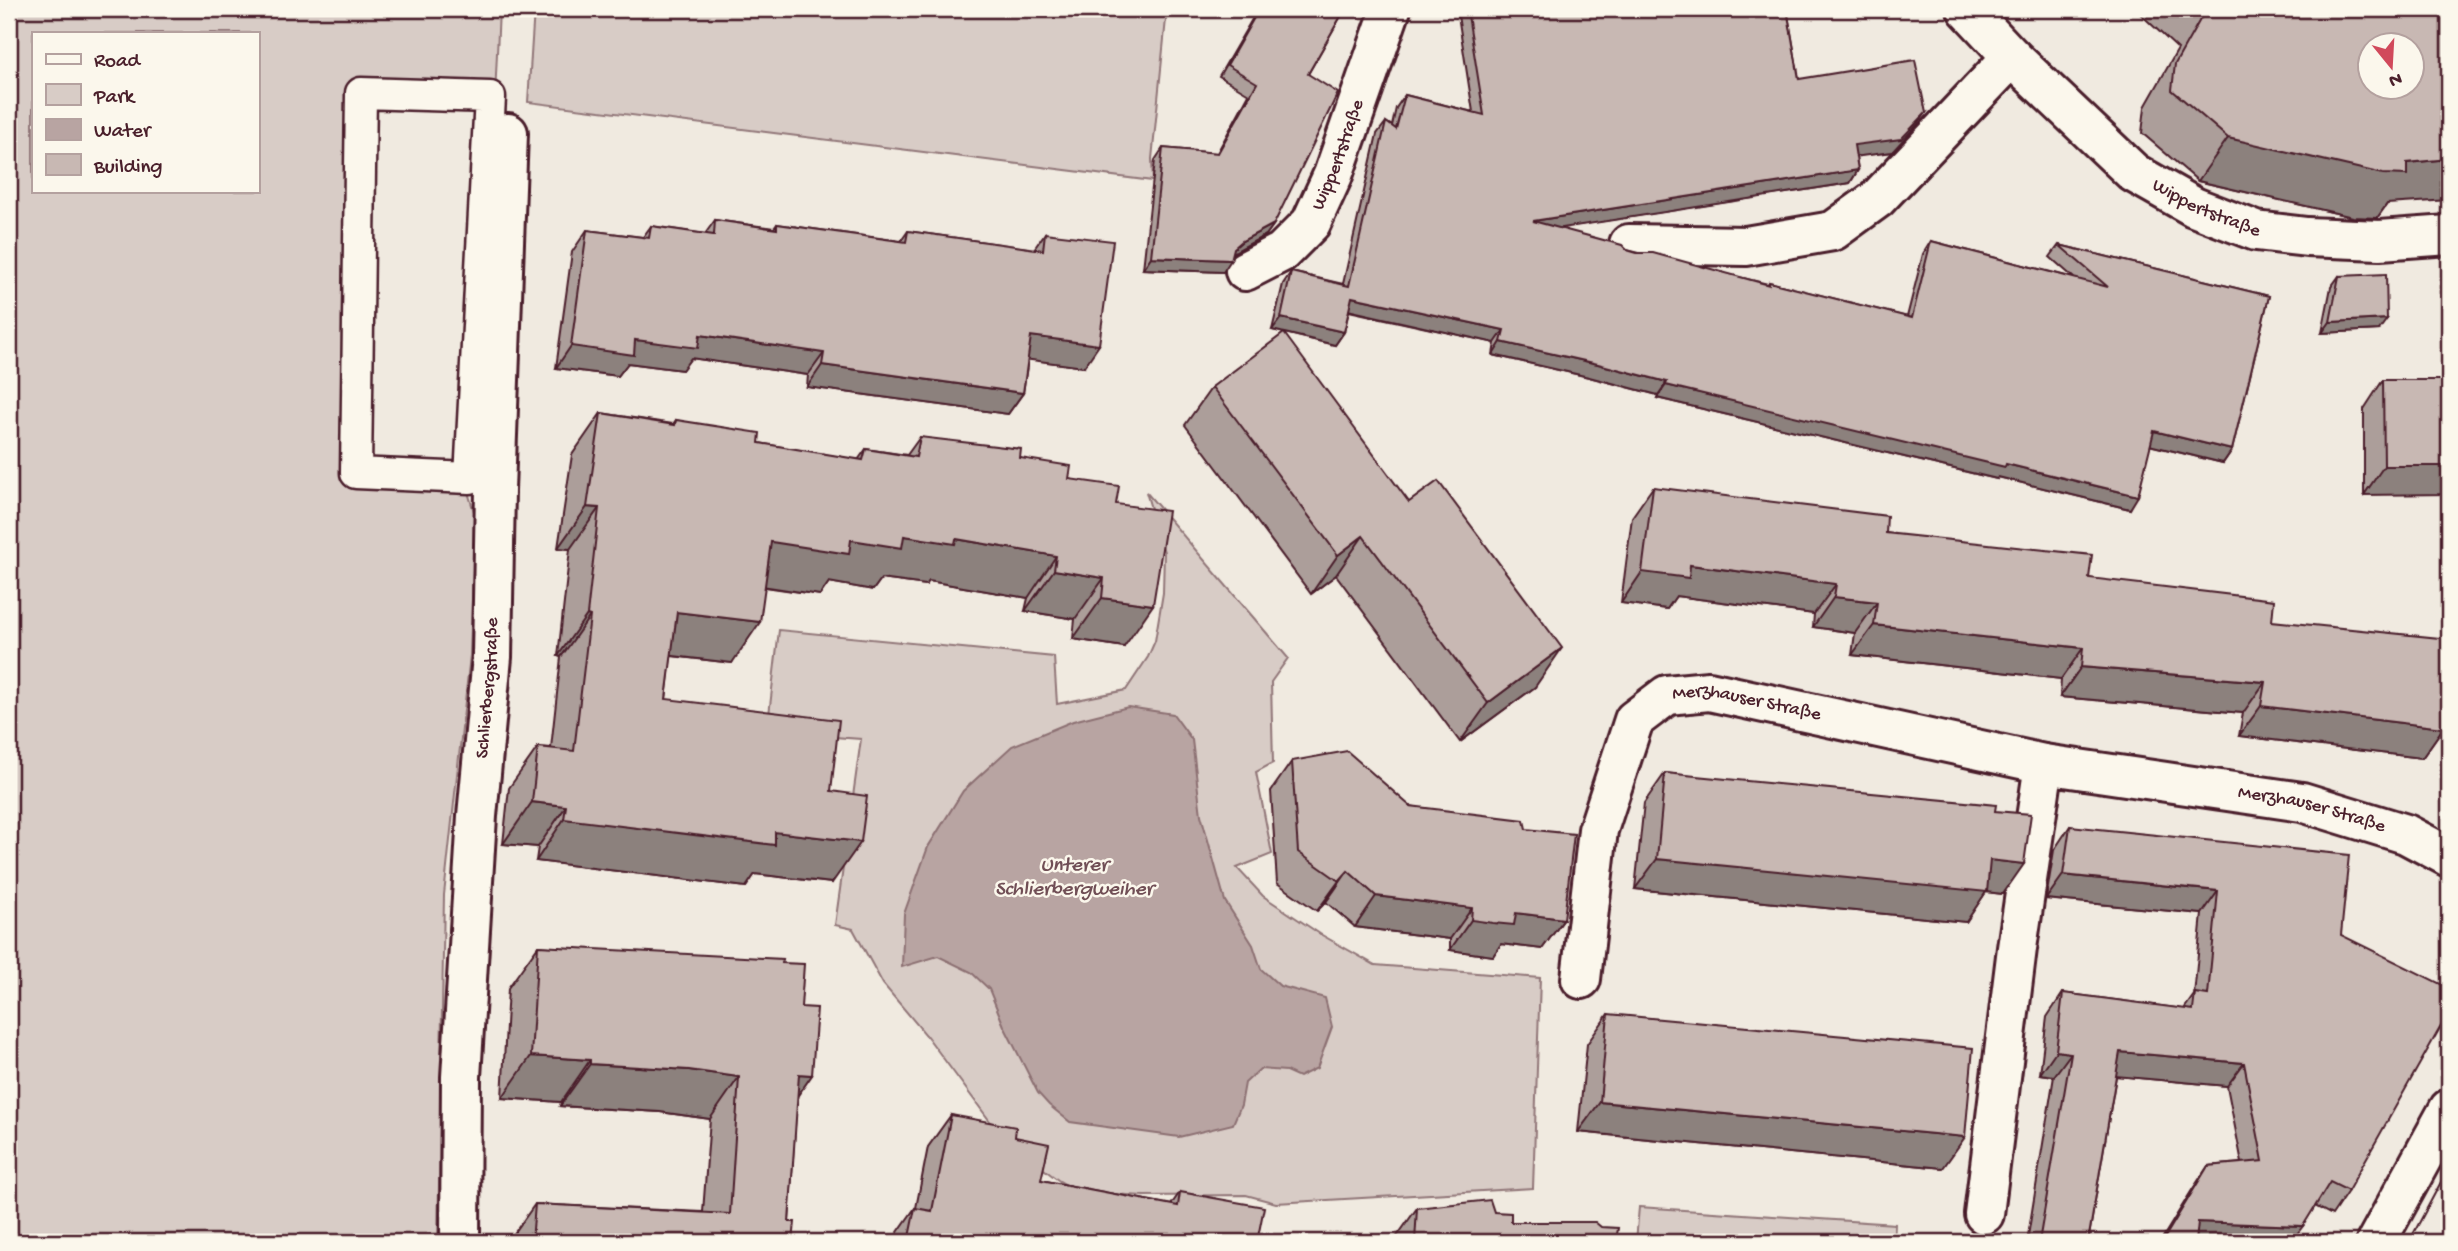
<svg xmlns="http://www.w3.org/2000/svg" width="2458" height="1251" font-family="'Gochi Hand',sans-serif">
  <rect width="100%" height="100%" fill="#f0eae0"/>
  <filter id="ink" filterUnits="userSpaceOnUse"><feTurbulence type="fractalNoise" baseFrequency=".0143" numOctaves="2"/><feDisplacementMap in="SourceGraphic" scale="14" xChannelSelector="R" yChannelSelector="G"/><feConvolveMatrix kernelMatrix="1 2 1 2 8 2 1 2 1" color-interpolation-filters="sRGB"/></filter>
  <g filter="url(#ink)">
    <g fill="#d8ccc6" stroke="#917678" stroke-width="2" fill-rule="evenodd">
      <path d="M9 9H499L495 97 362 93 356 473 467 489 475 515 470 655 444 895 438 1242H9ZM33 33H257V191H33Z"/>
      <path d="M534 9H1167L1152 159 1153 181 528 102Z"/>
      <path d="M1146 492 1288 658 1271 682 1273 763 1256 772 1272 854 1237 868 1263 896 1320 934 1375 965 1540 978 1533 1188 1276 1203 1246 1195 1144 1196 1078 1192 1058 1180 1001 1136 926 1035 883 984 853 929 835 925 861 739 767 732 779 630 1054 657 1057 704 1126 690 1148 657 1155 641 1163 593 1164 552Z"/>
      <path d="M1639 1207 1895 1224 1894 1242H1636Z"/>
    </g>
    <path fill="#b8a4a2" stroke="#8c6f72" stroke-width="2" d="M1128 707 1173 714 1192 740 1201 815 1225 901 1253 945 1261 969 1280 986 1325 998 1332 1027 1317 1068 1299 1077 1286 1071 1260 1069 1245 1083 1241 1105 1233 1124 1179 1137 1070 1122 1049 1105 1038 1093 1004 1026 989 989 971 972 938 956 902 967 904 914 928 847 963 791 1012 746 1073 721Z"/>
    <g fill="none" stroke-linecap="round" stroke-linejoin="round">
      <defs>
        <path id="service" d="M361 93 490 97 470 478 356 473Z"/>
        <g id="minor">
          <path id="s1" d="M1967 9 2012 57 2134 173 2194 207 2256 231 2307 237 2380 240 2449 235"/>
          <path d="M1629 244 1746 246 1833 231 1877 199 2012 57"/>
          <path id="s2" d="M1245 271 1282 252 1311 223 1333 175 1391 9"/>
          <path id="s3" d="M1581 979 1598 830 1634 720 1667 695 1709 691 2044 764 2302 802 2406 834 2449 857"/>
          <path d="M1984 1214 2017 948 2044 764"/>
          <path id="s4" d="M460 1242 461 1077 477 816 492 657 495 490 508 133"/>
        </g>
        <path id="secondary" d="M2376 1242 2449 1109"/>
      </defs>
      <use href="#service" stroke="#4a1f2b" stroke-width="35"/>
      <use href="#minor" stroke="#4a1f2b" stroke-width="44"/>
      <use href="#secondary" stroke="#4a1f2b" stroke-width="44"/>
      <use href="#service" stroke="#fbf7ec" stroke-width="30"/>
      <use href="#minor" stroke="#fbf7ec" stroke-width="38"/>
      <use href="#secondary" stroke="#fbf7ec" stroke-width="38"/>
      <g stroke="#4a1f2b" stroke-width="2">
        <path d="M2409 1242 2449 1167"/>
        <path d="M2441 1242 2449 1227"/>
      </g>
    </g>
    <g fill="#ac9e9a" stroke="#4a1f2b" stroke-width="2">
      <path d="M1258 9H1345L1308 74 1274 224 1266 235 1234 252 1223 272 1143 269 1155 160 1163 148 1217 153 1249 94 1219 76Z"/>
      <path d="M1457 9H1787L1799 79 1917 125 1892 152 1856 156 1858 170 1850 183 1559 228 1627 250 1768 284 1769 282 1907 317 1923 254 1931 241 2074 278 2050 257 2059 245 2269 296 2232 450 2223 463 2150 445 2130 509 1998 477 1997 479 1657 398 1658 395 1589 377 1493 355 1495 343 1349 311 1344 332 1335 345 1272 330 1283 284 1291 272 1343 284 1377 134 1386 122 1392 126 1396 108 1405 95 1473 112Z"/>
      <path d="M2135 9H2449L2387 204 2377 218 2353 217 2198 181 2142 133 2145 107 2178 49Z"/>
      <path d="M715 220 774 228 777 224 901 241 908 231 1034 249 1045 233 1084 367 1028 359 1023 393 1008 414 807 387 808 375 691 358 682 370 628 363 618 376 556 368 572 252 587 230 643 237 651 226 705 234Z"/>
      <path d="M2339 276 2379 330 2322 333 2331 287Z"/>
      <path d="M2383 380H2449L2364 495V409Z"/>
      <path d="M1212 387 1535 687 1460 742 1336 575 1311 594 1185 425Z"/>
      <path d="M601 413 673 424 676 420 759 443 858 460 866 449 907 455 920 437 1020 458 1069 479 1116 504 1124 647 1073 639 1075 619 1025 611 1028 598 929 581 926 585 881 579 873 590 829 582 820 595 765 587 732 663 671 656 666 699 831 791 832 883 755 874 746 887 536 861 538 847 503 844 509 788 538 747 551 748 561 657 558 656 570 549 558 548 572 455Z"/>
      <path d="M1653 487 1886 533 2089 578 2272 621 2443 728 2422 758 2239 736 2243 713 2060 697 2061 679 1852 655 1855 633 1813 627 1814 614 1676 596 1667 609 1621 603 1632 517Z"/>
      <path d="M1292 761 1410 806 1526 829 1564 919 1542 949 1501 944 1493 956 1450 950V939L1355 927 1326 902 1317 911 1277 883 1271 791Z"/>
      <path d="M1665 773 1995 811 2003 894 1986 892 1966 922 1635 889 1644 803Z"/>
      <path d="M2070 826 2341 935 2348 1191 2332 1215 2315 1206 2291 1242H2160L2192 1190 2208 1166 2242 1163 2227 1086 2116 1076 2088 1242H2027L2054 1076 2040 1074 2047 1017 2063 993 2184 1009 2194 995 2202 914 2046 899 2054 850Z"/>
      <path d="M538 946 782 963 801 1007 797 1096 789 1222 793 1242H508L535 1204 703 1212 710 1119 660 1112 560 1106 561 1102 502 1098 508 988Z"/>
      <path d="M1608 1014 1943 1168 1578 1132 1587 1044Z"/>
      <path d="M951 1115 1015 1137 1041 1180 1171 1205 1180 1192 1257 1242H891L915 1208H916L928 1147Z"/>
      <path d="M1417 1208 1494 1212 1511 1222 1616 1242H1393Z"/>
    </g>
    <g fill="#8c817d" stroke="#4a1f2b" stroke-width="2">
      <path d="M1926 113 1917 125 1892 152 1845 158 1854 145Z"/>
      <path d="M2228 138 2407 163 2449 159V200L2387 204 2377 218 2353 217 2198 181Z"/>
      <path d="M1858 170 1850 183 1524 234 1533 221Z"/>
      <path d="M1274 224 1266 235 1234 252 1226 260 1234 248 1242 241Z"/>
      <path d="M1151 257 1231 260 1223 272 1143 269Z"/>
      <path d="M1352 297 1504 330 1495 343 1343 309Z"/>
      <path d="M1281 318 1344 332 1335 345 1272 330Z"/>
      <path d="M2387 319 2379 330 2322 333 2330 322Z"/>
      <path d="M700 335 824 353 808 375 691 358 682 370 628 363 618 376 556 368 571 346Z"/>
      <path d="M1031 336 1099 345 1084 367 1016 358Z"/>
      <path d="M1501 342 1598 364 1667 382 1658 395 1589 377 1493 355Z"/>
      <path d="M822 365 1023 393 1008 414 807 387Z"/>
      <path d="M1666 385 2006 464 2138 496 2130 509 1998 477 1997 479 1657 398Z"/>
      <path d="M2154 431 2232 450 2223 463 2145 444Z"/>
      <path d="M2384 466H2449V494L2364 495Z"/>
      <path d="M587 507 599 508 570 549 558 548Z"/>
      <path d="M904 536 956 539 1056 556 1028 598 929 581 926 585 881 579 873 590 829 582 820 595 742 583 771 542 851 540Z"/>
      <path d="M1363 536 1336 575 1311 594 1338 555Z"/>
      <path d="M1690 565 1836 584 1814 614 1676 596 1667 609 1621 603 1642 572Z"/>
      <path d="M1054 570 1104 578 1075 619 1025 611Z"/>
      <path d="M1834 597 1877 602 1855 633 1813 627Z"/>
      <path d="M1102 598 1153 605 1124 647 1073 639Z"/>
      <path d="M677 612 760 622 732 663 648 653Z"/>
      <path d="M587 615 590 616 561 657 558 656Z"/>
      <path d="M1874 625 2083 648 2061 679 1852 655Z"/>
      <path d="M1562 648 1535 687 1460 742 1488 703Z"/>
      <path d="M2081 667 2265 682 2243 713 2060 697Z"/>
      <path d="M2261 706 2443 728 2422 758 2239 736Z"/>
      <path d="M532 802 566 806 538 847 503 844Z"/>
      <path d="M564 819 775 832 861 842 832 883 755 874 746 887 536 861Z"/>
      <path d="M1657 859 1990 860 2024 864 2003 894 1986 892 1966 922 1635 889Z"/>
      <path d="M1348 871 1326 902 1317 911 1339 881Z"/>
      <path d="M2063 875 2218 891 2202 914 2046 899Z"/>
      <path d="M1376 896 1472 908 1450 939 1355 927Z"/>
      <path d="M1516 913 1564 919 1542 949 1501 944 1493 956 1450 950 1471 920Z"/>
      <path d="M2056 1051 2071 1053 2054 1076 2040 1074Z"/>
      <path d="M2120 1052 2244 1063 2227 1086 2104 1075Z"/>
      <path d="M531 1056 590 1060 561 1102 502 1098Z"/>
      <path d="M590 1064 689 1070 739 1077 710 1119 660 1112 560 1106Z"/>
      <path d="M799 1074 812 1075 783 1117Z"/>
      <path d="M1600 1102 1965 1137 1943 1168 1578 1132Z"/>
      <path d="M2198 1222 2303 1226 2291 1242H2183Z"/>
    </g>
    <g fill="#c8b8b3" stroke="#4a1f2b" stroke-width="2" fill-rule="evenodd">
      <path d="M1259 9H1345L1308 74 1338 93 1274 224 1242 241 1234 248 1231 260 1151 257 1163 148 1218 153 1257 83 1227 65Z"/>
      <path d="M1467 9H1787L1799 79 1915 60 1926 113 1901 139 1854 145 1858 170 1533 221 1622 245 1627 250 1637 253H1653L1769 285V282L1912 318 1931 241 2108 287 2059 245 2269 296 2232 450 2154 431 2138 496 2006 464 2005 467 1666 385 1667 382 1598 364 1501 342 1504 330 1352 297 1344 332 1281 318 1291 272 1349 286 1386 122 1396 129 1405 95 1484 115Z"/>
      <path d="M2206 9H2449V159L2407 163V175L2383 174 2228 138 2172 90 2175 64ZM2370 46H2412V88H2370Z"/>
      <path d="M715 220 777 229V224L906 242 908 231 1043 250 1045 233 1113 241 1099 345 1031 336 1023 393 822 365 824 353 700 335 698 348 635 340 634 355 571 346 587 230 649 238 651 226 714 235Z"/>
      <path d="M2386 274 2387 319 2330 322 2339 276Z"/>
      <path d="M1284 333 1409 502 1438 481 1562 648 1488 703 1363 536 1338 555 1212 387Z"/>
      <path d="M2383 380H2449V466H2384Z"/>
      <path d="M601 413 675 425 676 420 760 433 759 443 863 460 866 449 916 457 920 437 1021 449 1020 458 1071 466 1069 479 1119 486 1116 504 1168 511 1153 605 1102 598 1104 578 1054 570 1056 556 956 539 955 544 904 536 902 548 851 540 849 554 771 542 760 622 677 612 666 699 839 720 831 791 867 796 861 842 775 832V845L564 819 566 806 532 802 538 747 574 751 590 616 587 615 599 508 587 507Z"/>
      <path d="M1653 487 1887 516 1886 533 2092 555 2089 578 2274 600 2272 621 2449 639V671L2443 728 2261 706 2265 682 2081 667 2083 648 1874 625 1877 602 1834 597 1836 584 1690 565 1689 578 1642 572Z"/>
      <path d="M1347 751 1410 806 1524 820 1526 829 1574 834 1564 919 1516 913 1514 925 1493 923 1471 920 1472 908 1376 896 1348 871 1339 881 1298 852 1292 761Z"/>
      <path d="M1665 773 1996 805 1995 811 2031 814 2024 864 1990 860 1987 892 1657 859Z"/>
      <path d="M2070 826 2349 855 2341 935 2449 988V1012L2348 1191 2330 1182 2303 1226 2198 1222 2196 1242H2162L2208 1166 2263 1161 2244 1063 2120 1052 2088 1242H2039L2071 1053 2056 1051 2063 993 2193 1010 2195 993 2208 995 2218 891 2063 875Z"/>
      <path d="M538 946 783 959 782 963 804 964 801 1007 817 1008 812 1075 799 1074 789 1222H795L793 1242H532L535 1204 730 1214 739 1077 689 1070 590 1064V1060L531 1056Z"/>
      <path d="M1608 1014 1973 1048 1965 1137 1600 1102Z"/>
      <path d="M951 1115 1016 1127 1015 1137 1049 1144 1041 1180 1178 1206 1180 1192 1264 1207 1257 1242H908L915 1208 932 1211Z"/>
      <path d="M1490 1200 1494 1212 1511 1213V1222H1595L1601 1227 1618 1228 1616 1242H1415L1417 1208Z"/>
    </g>
  </g>
  <g text-anchor="middle" dominant-baseline="central" stroke-width="5" stroke-linejoin="round" paint-order="stroke">
    <g font-size="19" fill="#4a1f2b" stroke="#fbf7ec">
      <text stroke="none"><textPath href="#s2" startOffset="156">Wippertstraße</textPath></text>
      <text stroke="none"><textPath href="#s1" startOffset="315">Wippertstraße</textPath></text>
      <text stroke="none"><textPath href="#s4" startOffset="555">Schlierbergstraße</textPath></text>
      <text stroke="none"><textPath href="#s3" startOffset="388">Merzhauser Straße</textPath></text>
      <text stroke="none"><textPath href="#s3" startOffset="964">Merzhauser Straße</textPath></text>
    </g>
    <g font-size="21" font-style="italic" fill="#704e55" stroke="#fbf7ec">
      <text x="1074" y="866">Unterer<tspan x="1074" dy="24">Schlierbergweiher</tspan></text>
    </g>
  </g>
  <rect width="2458" height="1251" fill="none" stroke="#fbf7ec" stroke-width="35"/>
  <rect x="18" y="18" width="2423" height="1216" fill="none" stroke="#4a1f2b" stroke-width="2.5" filter="url(#ink)"/>
  <rect x="32" y="32" width="228" height="161" fill="#fbf7ec" stroke="#b4a19f" stroke-width="2"/>
  <rect x="46" y="54" width="35" height="10" fill="#fbf7ec" stroke="#b4a19f" stroke-width="2"/>
  <text x="94" y="66" font-size="21" fill="#4a1f2b">Road</text>
  <rect x="46" y="84" width="35" height="21" fill="#d8ccc6" stroke="#b4a19f" stroke-width="2"/>
  <text x="94" y="102" font-size="21" fill="#4a1f2b">Park</text>
  <rect x="46" y="119" width="35" height="21" fill="#b8a4a2" stroke="#b4a19f" stroke-width="2"/>
  <text x="94" y="136" font-size="21" fill="#4a1f2b">Water</text>
  <rect x="46" y="154" width="35" height="21" fill="#c8b8b3" stroke="#b4a19f" stroke-width="2"/>
  <text x="94" y="172" font-size="21" fill="#4a1f2b">Building</text>
  <g transform="translate(2391 66) rotate(162)"><circle r="33" fill="#fbf7ec" stroke="#b4a19f" stroke-width="2"/>
  <path d="M0-5L12 26L0 18L-12 26Z" fill="#d1495b"/>
  <text y="-10" font-size="19" font-weight="bold" text-anchor="middle" fill="#4a1f2b">N</text>
  </g>
</svg>
